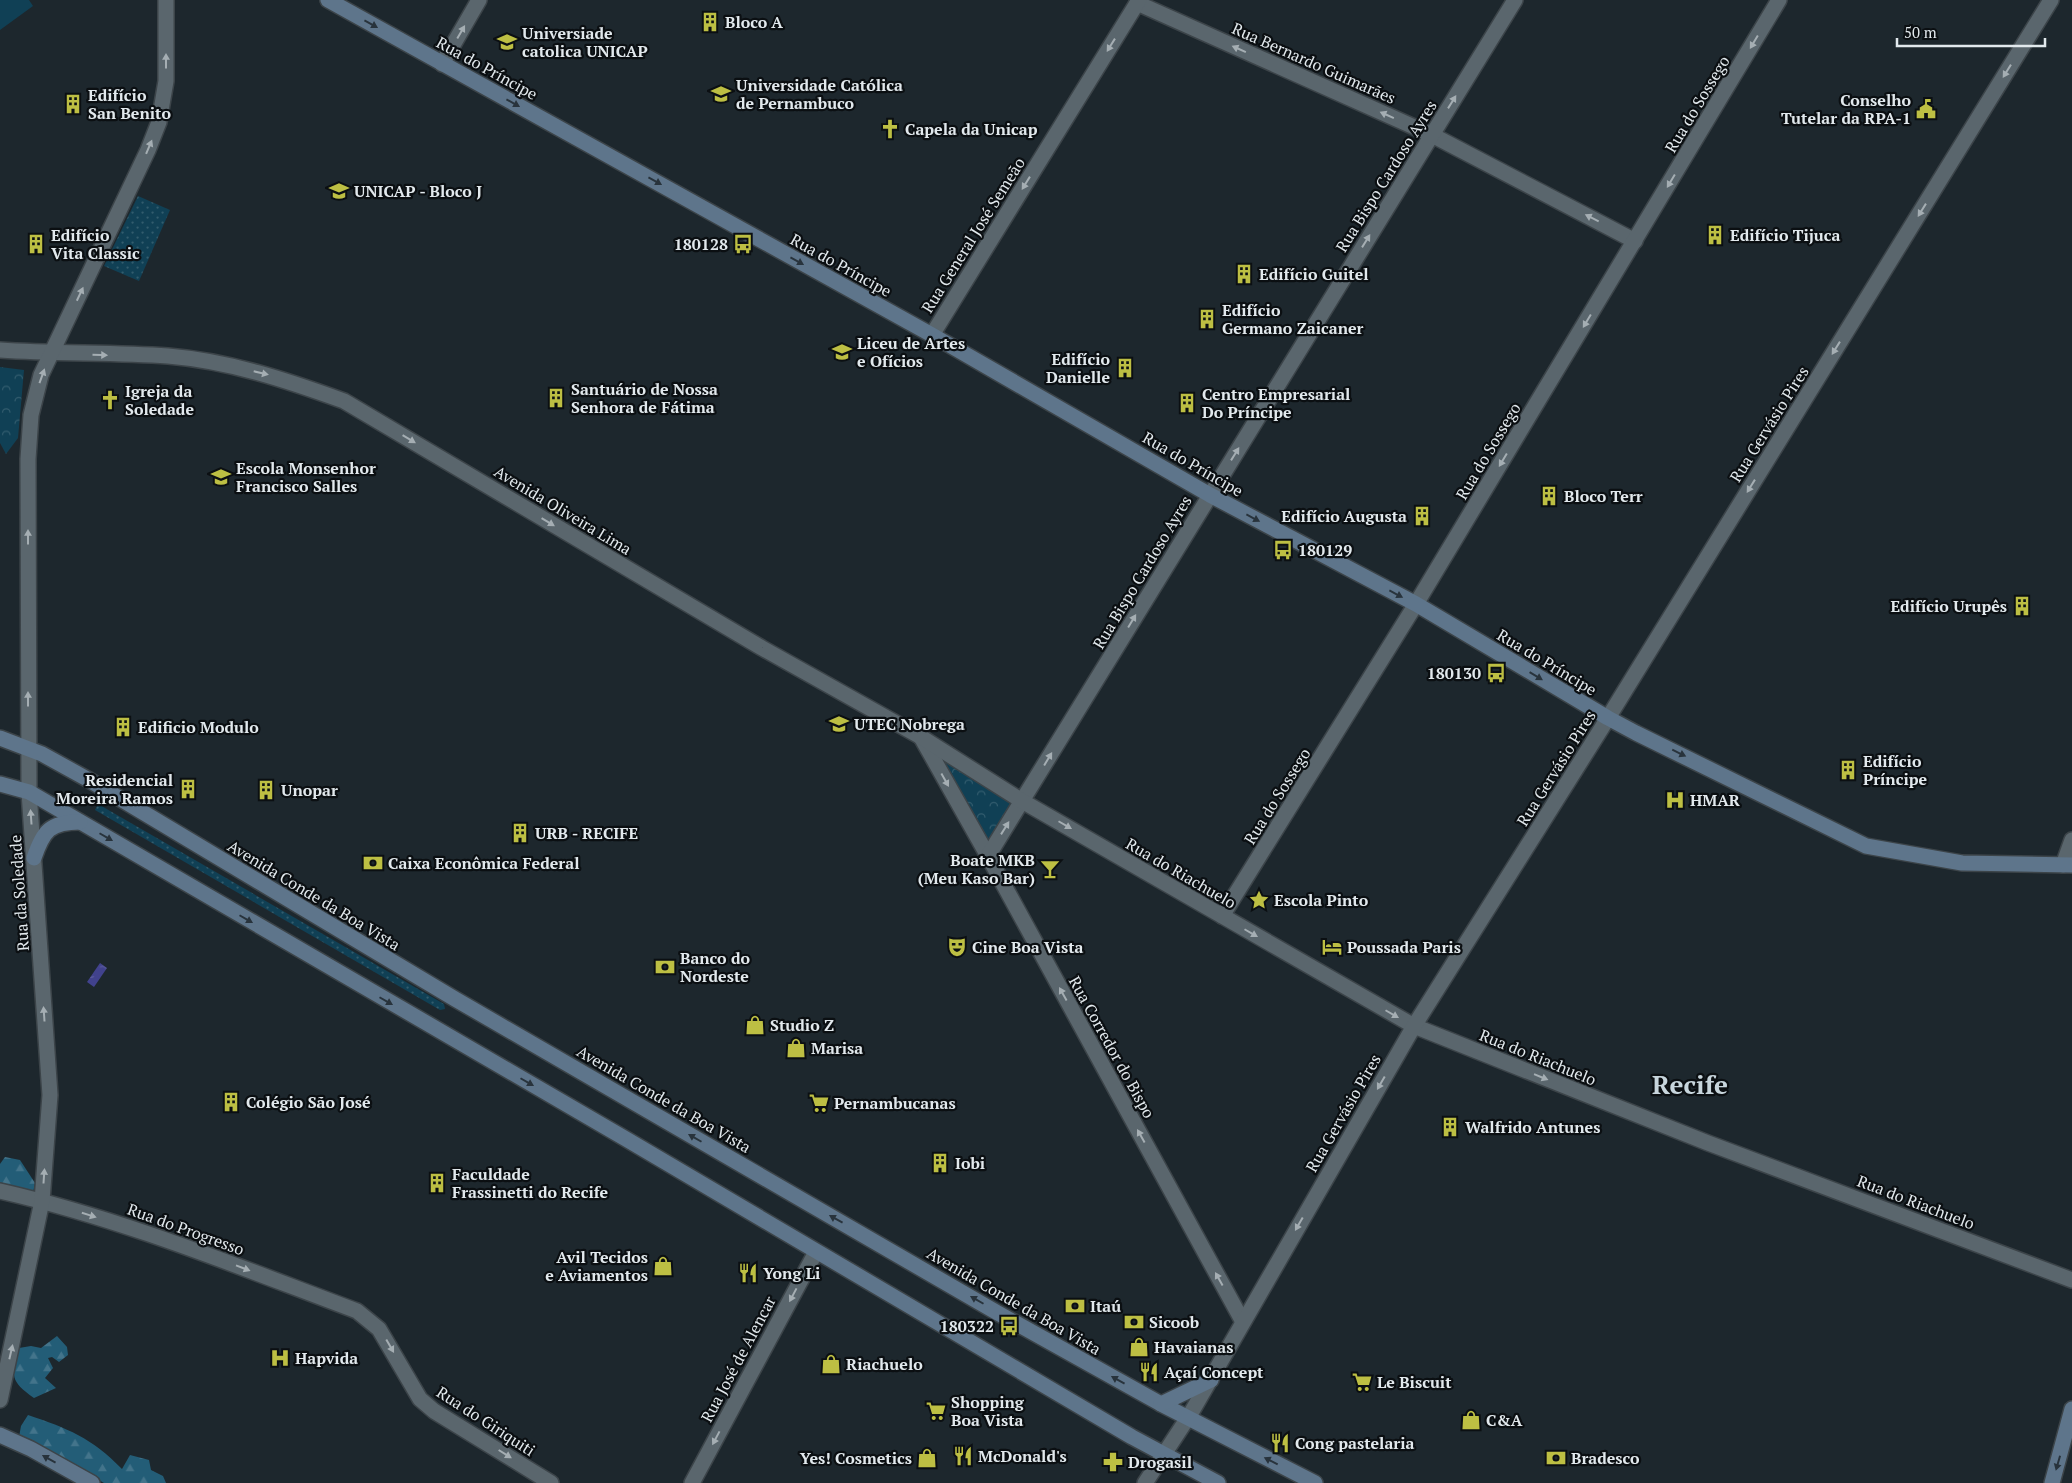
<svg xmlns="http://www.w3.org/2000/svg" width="2072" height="1483" font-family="'PT Serif',serif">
  <defs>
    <pattern id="forest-firs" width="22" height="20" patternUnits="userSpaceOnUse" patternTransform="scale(1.25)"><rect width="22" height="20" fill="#235d77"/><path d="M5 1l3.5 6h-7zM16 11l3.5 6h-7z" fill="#43748b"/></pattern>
    <pattern id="park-crowns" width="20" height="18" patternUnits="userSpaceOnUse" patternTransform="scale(1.25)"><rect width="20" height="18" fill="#104055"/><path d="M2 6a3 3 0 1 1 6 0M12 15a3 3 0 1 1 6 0" fill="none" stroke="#325c6e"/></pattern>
    <pattern id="garden-dots" width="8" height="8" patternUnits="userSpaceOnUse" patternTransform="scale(1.25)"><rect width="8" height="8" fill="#104055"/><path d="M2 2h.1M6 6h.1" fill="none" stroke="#325c6e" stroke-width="1.8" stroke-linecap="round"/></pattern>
    <pattern id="water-ripples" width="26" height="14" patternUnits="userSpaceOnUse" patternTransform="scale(1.25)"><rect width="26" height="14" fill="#41428d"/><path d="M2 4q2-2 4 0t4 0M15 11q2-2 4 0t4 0" fill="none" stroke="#5c5d9d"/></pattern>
  </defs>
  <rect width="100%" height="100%" fill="#1d272d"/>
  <g fill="url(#forest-firs)">
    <path d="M5 1157 20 1160 35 1183 33 1193 0 1187V1164Z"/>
    <path d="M57 1336 67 1347 68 1355 59 1362 52 1357 48 1358 53 1368 45 1378 56 1388 34 1398C10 1381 11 1376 19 1348L31 1346 41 1348Z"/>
    <path d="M28 1415C67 1428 92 1438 122 1469L130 1455 149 1460 151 1470 163 1476 166 1483H104L30 1439 19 1437 21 1426Z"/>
  </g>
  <g fill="url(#park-crowns)">
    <path d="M0 367 24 370 18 438 6 454 0 443Z"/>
    <path d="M921 737 1022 801 988 856Z"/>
  </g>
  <g fill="url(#garden-dots)">
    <path d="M138 196 170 210 139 281 104 266Z"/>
    <path d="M98 804 444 1004 445 1009 440 1010 95 810Z"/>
  </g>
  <path fill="#104055" d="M0 0H29L33 6 0 30Z"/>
  <path fill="url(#water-ripples)" d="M100 963 107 968 94 987 87 982Z"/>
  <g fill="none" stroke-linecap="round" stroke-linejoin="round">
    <defs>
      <g id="minor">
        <path d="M1137 3 1432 135 1635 241"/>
        <path d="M442 64 479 0"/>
        <path d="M932 335 1139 0"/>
        <path d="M921 737 988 856 1243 1322"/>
        <path d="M988 856 1515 0"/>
        <path d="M2063 865 2072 840"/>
        <path d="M1222 916 1416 604 1779 0"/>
        <path d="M692 1483 816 1252"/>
      </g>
      <g id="tertiary">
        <path d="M0 350C56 354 112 352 168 356 229 361 286 380 344 401L762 648 921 737 1022 801 1414 1026 1708 1143 2072 1280"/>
        <path d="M0 1191C123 1219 239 1267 357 1311L379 1329 420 1399 434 1411 551 1483"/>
        <path d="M0 1400 42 1201 50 1095 29 792 28 459 31 415 41 375 148 150 159 122 166 81V0"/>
        <path d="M1145 1483 1191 1413 1414 1026 1608 718 2051 0"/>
      </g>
      <g id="secondary">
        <path d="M328 0 932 335 1210 495 1416 604 1608 718 1636 733 1866 846 1962 863 2072 865"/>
        <path d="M0 738 42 754 89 780 455 999 996 1312 1161 1404 1315 1483"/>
        <path d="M0 784 29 792 626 1139 1132 1437 1218 1483"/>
        <path d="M34 858C43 831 50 822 80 822"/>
        <path d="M1161 1404 1211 1380"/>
        <path d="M0 1435 31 1449 92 1483"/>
        <path d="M2052 1483 2072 1409"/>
      </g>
    </defs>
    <use href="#minor" stroke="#3c4449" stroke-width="18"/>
    <use href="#tertiary" stroke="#3c4449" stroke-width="18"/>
    <use href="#secondary" stroke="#3c4449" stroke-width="18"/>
    <use href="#minor" stroke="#5a666d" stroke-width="15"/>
    <use href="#tertiary" stroke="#5a666d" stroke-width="15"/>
    <use href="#secondary" stroke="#5e758b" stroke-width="15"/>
  </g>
  <defs><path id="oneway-solid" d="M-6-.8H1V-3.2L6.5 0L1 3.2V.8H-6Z" transform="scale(1.25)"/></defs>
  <g fill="#28333c">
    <use href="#oneway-solid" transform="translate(371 24) rotate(29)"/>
    <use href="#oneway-solid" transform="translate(513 103) rotate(29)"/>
    <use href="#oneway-solid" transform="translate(655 181) rotate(29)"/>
    <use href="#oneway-solid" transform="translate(797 261) rotate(29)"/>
    <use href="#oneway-solid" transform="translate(1253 518) rotate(28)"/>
    <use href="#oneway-solid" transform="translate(1396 594) rotate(28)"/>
    <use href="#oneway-solid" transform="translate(1536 676) rotate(31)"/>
    <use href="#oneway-solid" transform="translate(1679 753) rotate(26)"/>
    <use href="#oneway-solid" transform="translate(106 837) rotate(30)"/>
    <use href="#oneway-solid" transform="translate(246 919) rotate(30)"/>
    <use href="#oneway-solid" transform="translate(386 1001) rotate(30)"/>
    <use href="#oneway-solid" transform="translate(527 1082) rotate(30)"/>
    <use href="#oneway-solid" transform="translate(695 1138) rotate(-150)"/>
    <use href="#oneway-solid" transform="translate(836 1219) rotate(-151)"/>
    <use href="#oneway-solid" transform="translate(977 1300) rotate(-150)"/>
    <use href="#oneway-solid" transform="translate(1118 1380) rotate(-151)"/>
    <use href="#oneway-solid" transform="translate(49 1459) rotate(-151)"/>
    <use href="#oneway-solid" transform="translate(1271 1461) rotate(-153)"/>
    <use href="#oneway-solid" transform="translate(2058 1463) rotate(106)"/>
  </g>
  <g fill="#a5aeb3">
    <use href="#oneway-solid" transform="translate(461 32) rotate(-60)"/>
    <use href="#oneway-solid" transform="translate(1754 42) rotate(121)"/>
    <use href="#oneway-solid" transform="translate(1111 45) rotate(122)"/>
    <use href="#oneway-solid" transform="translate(1239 49) rotate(-156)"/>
    <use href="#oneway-solid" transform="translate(166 61) rotate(-90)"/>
    <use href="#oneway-solid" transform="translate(2007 71) rotate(122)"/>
    <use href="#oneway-solid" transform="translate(1452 102) rotate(-58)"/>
    <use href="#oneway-solid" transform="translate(1387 115) rotate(-156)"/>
    <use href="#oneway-solid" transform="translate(149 147) rotate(-67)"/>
    <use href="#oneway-solid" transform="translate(1671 181) rotate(121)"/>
    <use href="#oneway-solid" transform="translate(1026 183) rotate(122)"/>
    <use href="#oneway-solid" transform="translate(1922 210) rotate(122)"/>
    <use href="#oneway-solid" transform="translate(1592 218) rotate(-153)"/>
    <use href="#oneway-solid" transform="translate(1366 241) rotate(-58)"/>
    <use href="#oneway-solid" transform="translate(80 294) rotate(-65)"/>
    <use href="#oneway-solid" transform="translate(1587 321) rotate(121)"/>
    <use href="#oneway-solid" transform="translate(1836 348) rotate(122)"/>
    <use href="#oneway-solid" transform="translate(100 355) rotate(1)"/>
    <use href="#oneway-solid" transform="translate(261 373) rotate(13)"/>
    <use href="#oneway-solid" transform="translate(42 376) rotate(-70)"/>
    <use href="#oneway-solid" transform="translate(409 439) rotate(31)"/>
    <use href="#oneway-solid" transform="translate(1235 454) rotate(-58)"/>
    <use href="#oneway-solid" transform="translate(1503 460) rotate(121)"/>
    <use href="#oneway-solid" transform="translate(1751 486) rotate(122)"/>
    <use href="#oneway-solid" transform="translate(548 522) rotate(31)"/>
    <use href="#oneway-solid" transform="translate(28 537) rotate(-90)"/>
    <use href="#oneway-solid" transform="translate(1132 621) rotate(-59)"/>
    <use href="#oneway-solid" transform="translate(28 699) rotate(-90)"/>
    <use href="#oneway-solid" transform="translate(1048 759) rotate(-59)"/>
    <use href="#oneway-solid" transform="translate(945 780) rotate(61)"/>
    <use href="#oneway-solid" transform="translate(31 817) rotate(-94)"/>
    <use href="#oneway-solid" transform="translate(1065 825) rotate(30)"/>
    <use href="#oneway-solid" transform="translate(1005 828) rotate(-58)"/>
    <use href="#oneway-solid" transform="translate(1251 933) rotate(30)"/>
    <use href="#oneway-solid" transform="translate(1063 994) rotate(-119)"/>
    <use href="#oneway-solid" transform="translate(44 1014) rotate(-94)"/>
    <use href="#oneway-solid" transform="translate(1392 1014) rotate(30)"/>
    <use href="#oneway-solid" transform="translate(1541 1077) rotate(22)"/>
    <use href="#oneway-solid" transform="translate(1381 1083) rotate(120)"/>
    <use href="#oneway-solid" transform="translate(1141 1136) rotate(-119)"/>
    <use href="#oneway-solid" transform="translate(44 1176) rotate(-86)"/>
    <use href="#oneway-solid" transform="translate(89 1215) rotate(17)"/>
    <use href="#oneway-solid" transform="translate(1299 1224) rotate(120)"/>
    <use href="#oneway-solid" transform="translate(243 1268) rotate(21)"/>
    <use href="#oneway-solid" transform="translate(1219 1279) rotate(-119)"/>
    <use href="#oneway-solid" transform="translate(793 1295) rotate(118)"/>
    <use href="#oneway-solid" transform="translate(390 1346) rotate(60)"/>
    <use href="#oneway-solid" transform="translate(11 1352) rotate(-77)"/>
    <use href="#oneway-solid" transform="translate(716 1438) rotate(118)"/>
    <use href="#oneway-solid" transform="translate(505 1454) rotate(32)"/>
  </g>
  <defs>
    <symbol id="building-bare" viewBox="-9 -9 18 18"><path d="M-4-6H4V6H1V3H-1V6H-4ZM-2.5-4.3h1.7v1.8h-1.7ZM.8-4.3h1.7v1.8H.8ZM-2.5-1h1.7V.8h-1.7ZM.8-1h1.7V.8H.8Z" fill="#bdbf43" stroke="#0b0f12" stroke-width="2.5" paint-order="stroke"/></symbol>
    <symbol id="university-bare" viewBox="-9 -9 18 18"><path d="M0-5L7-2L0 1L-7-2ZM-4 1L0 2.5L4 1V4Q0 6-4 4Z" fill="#bdbf43" stroke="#0b0f12" stroke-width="2.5" paint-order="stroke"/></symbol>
    <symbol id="civic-bare" viewBox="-9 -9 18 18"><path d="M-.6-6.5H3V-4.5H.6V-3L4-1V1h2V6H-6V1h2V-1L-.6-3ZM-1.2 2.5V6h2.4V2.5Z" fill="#bdbf43" stroke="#0b0f12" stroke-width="2.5" paint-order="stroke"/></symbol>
    <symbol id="church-bare" viewBox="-9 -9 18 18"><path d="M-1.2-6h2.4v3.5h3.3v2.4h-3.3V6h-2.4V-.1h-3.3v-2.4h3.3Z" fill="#bdbf43" stroke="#0b0f12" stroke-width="2.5" paint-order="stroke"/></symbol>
    <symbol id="bus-bare" viewBox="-9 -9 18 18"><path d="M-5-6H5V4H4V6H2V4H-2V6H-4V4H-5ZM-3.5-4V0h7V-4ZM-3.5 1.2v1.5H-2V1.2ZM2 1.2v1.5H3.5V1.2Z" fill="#bdbf43" stroke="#0b0f12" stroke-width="2.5" paint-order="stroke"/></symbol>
    <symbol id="school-bare" viewBox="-9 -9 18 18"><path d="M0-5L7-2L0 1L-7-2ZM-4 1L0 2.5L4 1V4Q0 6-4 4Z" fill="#bdbf43" stroke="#0b0f12" stroke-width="2.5" paint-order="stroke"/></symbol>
    <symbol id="hospital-bare" viewBox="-9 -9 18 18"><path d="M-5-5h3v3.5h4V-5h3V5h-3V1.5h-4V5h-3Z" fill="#bdbf43" stroke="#0b0f12" stroke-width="2.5" paint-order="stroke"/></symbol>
    <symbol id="bank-bare" viewBox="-9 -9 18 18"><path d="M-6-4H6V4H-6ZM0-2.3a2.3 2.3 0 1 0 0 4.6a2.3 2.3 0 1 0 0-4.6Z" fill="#bdbf43" stroke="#0b0f12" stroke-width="2.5" paint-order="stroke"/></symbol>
    <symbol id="bar-bare" viewBox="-9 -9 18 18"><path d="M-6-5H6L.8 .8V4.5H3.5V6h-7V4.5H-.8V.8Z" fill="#bdbf43" stroke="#0b0f12" stroke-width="2.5" paint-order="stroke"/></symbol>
    <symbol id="sight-bare" viewBox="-9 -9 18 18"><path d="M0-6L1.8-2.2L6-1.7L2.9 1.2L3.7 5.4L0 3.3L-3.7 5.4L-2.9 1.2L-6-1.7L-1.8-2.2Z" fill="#bdbf43" stroke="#0b0f12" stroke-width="2.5" paint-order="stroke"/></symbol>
    <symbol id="theatre-bare" viewBox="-9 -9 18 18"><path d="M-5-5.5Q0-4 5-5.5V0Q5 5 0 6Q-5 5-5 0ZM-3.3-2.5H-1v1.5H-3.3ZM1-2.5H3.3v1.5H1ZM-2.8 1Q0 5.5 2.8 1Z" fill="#bdbf43" stroke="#0b0f12" stroke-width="2.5" paint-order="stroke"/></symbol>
    <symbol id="hotel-bare" viewBox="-9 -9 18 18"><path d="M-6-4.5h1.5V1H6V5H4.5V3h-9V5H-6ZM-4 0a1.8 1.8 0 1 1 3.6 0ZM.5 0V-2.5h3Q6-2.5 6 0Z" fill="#bdbf43" stroke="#0b0f12" stroke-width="2.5" paint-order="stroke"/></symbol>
    <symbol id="shop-bare" viewBox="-9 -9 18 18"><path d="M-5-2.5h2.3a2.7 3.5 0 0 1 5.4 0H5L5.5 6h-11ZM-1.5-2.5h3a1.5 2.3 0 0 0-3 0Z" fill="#bdbf43" stroke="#0b0f12" stroke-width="2.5" paint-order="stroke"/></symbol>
    <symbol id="supermarket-bare" viewBox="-9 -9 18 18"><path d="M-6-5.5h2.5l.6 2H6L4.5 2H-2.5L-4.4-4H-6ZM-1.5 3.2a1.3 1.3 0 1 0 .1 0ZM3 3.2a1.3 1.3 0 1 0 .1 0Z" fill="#bdbf43" stroke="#0b0f12" stroke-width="2.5" paint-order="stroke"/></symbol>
    <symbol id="restaurant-bare" viewBox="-9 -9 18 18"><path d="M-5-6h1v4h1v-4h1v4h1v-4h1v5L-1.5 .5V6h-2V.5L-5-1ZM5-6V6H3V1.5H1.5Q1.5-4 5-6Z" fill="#bdbf43" stroke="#0b0f12" stroke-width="2.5" paint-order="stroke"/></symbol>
    <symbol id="pharmacy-bare" viewBox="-9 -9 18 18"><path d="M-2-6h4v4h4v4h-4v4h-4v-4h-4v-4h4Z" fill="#bdbf43" stroke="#0b0f12" stroke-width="2.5" paint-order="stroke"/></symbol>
  </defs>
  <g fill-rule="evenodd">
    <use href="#building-bare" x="696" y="8" width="28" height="28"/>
    <use href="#university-bare" x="493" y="28" width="28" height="28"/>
    <use href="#university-bare" x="707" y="80" width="28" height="28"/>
    <use href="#building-bare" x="59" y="90" width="28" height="28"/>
    <use href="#civic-bare" x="1912" y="95" width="28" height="28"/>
    <use href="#church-bare" x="876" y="115" width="28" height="28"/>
    <use href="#university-bare" x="325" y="177" width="28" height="28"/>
    <use href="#building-bare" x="1701" y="221" width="28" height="28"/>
    <use href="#building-bare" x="22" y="230" width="28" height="28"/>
    <use href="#bus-bare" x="729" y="230" width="28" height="28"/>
    <use href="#building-bare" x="1230" y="260" width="28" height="28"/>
    <use href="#building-bare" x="1193" y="305" width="28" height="28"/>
    <use href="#school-bare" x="828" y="338" width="28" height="28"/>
    <use href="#building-bare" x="1111" y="354" width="28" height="28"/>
    <use href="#building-bare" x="542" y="384" width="28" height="28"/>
    <use href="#church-bare" x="96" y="386" width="28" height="28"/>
    <use href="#building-bare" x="1173" y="389" width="28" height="28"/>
    <use href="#school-bare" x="207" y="463" width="28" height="28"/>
    <use href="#building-bare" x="1535" y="482" width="28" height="28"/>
    <use href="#building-bare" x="1408" y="502" width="28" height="28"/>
    <use href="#bus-bare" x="1269" y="536" width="28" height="28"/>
    <use href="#building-bare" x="2008" y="592" width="28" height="28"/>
    <use href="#bus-bare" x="1482" y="659" width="28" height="28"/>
    <use href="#school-bare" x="825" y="710" width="28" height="28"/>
    <use href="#building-bare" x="109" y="713" width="28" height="28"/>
    <use href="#building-bare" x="1834" y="756" width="28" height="28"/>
    <use href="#building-bare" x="174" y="775" width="28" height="28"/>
    <use href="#building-bare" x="252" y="776" width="28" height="28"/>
    <use href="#hospital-bare" x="1661" y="786" width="28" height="28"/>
    <use href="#building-bare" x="506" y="819" width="28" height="28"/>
    <use href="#bank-bare" x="359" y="849" width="28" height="28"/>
    <use href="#bar-bare" x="1036" y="855" width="28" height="28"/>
    <use href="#sight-bare" x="1245" y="886" width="28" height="28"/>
    <use href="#theatre-bare" x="943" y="933" width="28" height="28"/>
    <use href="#hotel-bare" x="1318" y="933" width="28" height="28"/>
    <use href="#bank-bare" x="651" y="953" width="28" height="28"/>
    <use href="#shop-bare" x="741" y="1011" width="28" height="28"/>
    <use href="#shop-bare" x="782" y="1034" width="28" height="28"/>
    <use href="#building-bare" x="217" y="1088" width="28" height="28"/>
    <use href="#supermarket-bare" x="805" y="1089" width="28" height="28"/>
    <use href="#building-bare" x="1436" y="1113" width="28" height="28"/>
    <use href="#building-bare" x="926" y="1149" width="28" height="28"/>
    <use href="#building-bare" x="423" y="1169" width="28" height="28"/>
    <use href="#shop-bare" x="649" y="1252" width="28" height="28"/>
    <use href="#restaurant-bare" x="734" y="1259" width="28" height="28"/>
    <use href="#bank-bare" x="1061" y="1292" width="28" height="28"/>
    <use href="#bank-bare" x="1120" y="1308" width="28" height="28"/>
    <use href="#bus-bare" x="995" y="1312" width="28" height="28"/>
    <use href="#shop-bare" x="1125" y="1333" width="28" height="28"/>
    <use href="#hospital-bare" x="266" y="1344" width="28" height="28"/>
    <use href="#shop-bare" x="817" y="1350" width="28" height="28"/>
    <use href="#restaurant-bare" x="1135" y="1358" width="28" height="28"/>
    <use href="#supermarket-bare" x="1348" y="1368" width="28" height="28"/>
    <use href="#supermarket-bare" x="922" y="1397" width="28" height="28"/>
    <use href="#shop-bare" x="1457" y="1406" width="28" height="28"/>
    <use href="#restaurant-bare" x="1266" y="1429" width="28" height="28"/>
    <use href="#restaurant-bare" x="949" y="1442" width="28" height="28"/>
    <use href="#shop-bare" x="913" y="1444" width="28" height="28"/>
    <use href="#bank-bare" x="1542" y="1444" width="28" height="28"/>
    <use href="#pharmacy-bare" x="1099" y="1448" width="28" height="28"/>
  </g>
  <g text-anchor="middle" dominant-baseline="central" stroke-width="4.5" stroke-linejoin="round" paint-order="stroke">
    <g font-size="16" font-weight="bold" fill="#e2e9ed" stroke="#0b0f12" text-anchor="start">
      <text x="725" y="22">Bloco A</text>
      <text x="522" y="33">Universiade<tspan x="522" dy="18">catolica UNICAP</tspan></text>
      <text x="736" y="85">Universidade Católica<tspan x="736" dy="18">de Pernambuco</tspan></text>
      <text x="88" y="95">Edifício<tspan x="88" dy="18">San Benito</tspan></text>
      <text x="1911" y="100" text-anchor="end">Conselho<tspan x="1911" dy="18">Tutelar da RPA-1</tspan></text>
      <text x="905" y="129">Capela da Unicap</text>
      <text x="354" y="191">UNICAP - Bloco J</text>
      <text x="51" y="235">Edifício<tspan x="51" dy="18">Vita Classic</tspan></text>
      <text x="1730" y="235">Edifício Tijuca</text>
      <text x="728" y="244" text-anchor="end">180128</text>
      <text x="1259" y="274">Edifício Guitel</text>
      <text x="1222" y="310">Edifício<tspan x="1222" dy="18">Germano Zaicaner</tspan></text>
      <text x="857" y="343">Liceu de Artes<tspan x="857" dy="18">e Ofícios</tspan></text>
      <text x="1110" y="359" text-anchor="end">Edifício<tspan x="1110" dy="18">Danielle</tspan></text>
      <text x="571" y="389">Santuário de Nossa<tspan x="571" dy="18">Senhora de Fátima</tspan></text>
      <text x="125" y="391">Igreja da<tspan x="125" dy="18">Soledade</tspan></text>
      <text x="1202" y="394">Centro Empresarial<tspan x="1202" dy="18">Do Príncipe</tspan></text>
      <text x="236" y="468">Escola Monsenhor<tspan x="236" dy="18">Francisco Salles</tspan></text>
      <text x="1564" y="496">Bloco Terr</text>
      <text x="1407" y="516" text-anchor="end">Edifício Augusta</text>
      <text x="1298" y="550">180129</text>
      <text x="2007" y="606" text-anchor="end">Edifício Urupês</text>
      <text x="1481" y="673" text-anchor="end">180130</text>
      <text x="854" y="724">UTEC Nobrega</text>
      <text x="138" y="727">Edificio Modulo</text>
      <text x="1863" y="761">Edifício<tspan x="1863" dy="18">Príncipe</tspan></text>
      <text x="173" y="780" text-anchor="end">Residencial<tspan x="173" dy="18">Moreira Ramos</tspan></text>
      <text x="281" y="790">Unopar</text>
      <text x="1690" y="800">HMAR</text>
      <text x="535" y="833">URB - RECIFE</text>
      <text x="1035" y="860" text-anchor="end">Boate MKB<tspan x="1035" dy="18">(Meu Kaso Bar)</tspan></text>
      <text x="388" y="863">Caixa Econômica Federal</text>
      <text x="1274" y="900">Escola Pinto</text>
      <text x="972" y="947">Cine Boa Vista</text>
      <text x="1347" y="947">Poussada Paris</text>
      <text x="680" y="958">Banco do<tspan x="680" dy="18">Nordeste</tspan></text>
      <text x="770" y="1025">Studio Z</text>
      <text x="811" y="1048">Marisa</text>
      <text x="246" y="1102">Colégio São José</text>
      <text x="834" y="1103">Pernambucanas</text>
      <text x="1465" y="1127">Walfrido Antunes</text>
      <text x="955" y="1163">Iobi</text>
      <text x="452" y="1174">Faculdade<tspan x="452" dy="18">Frassinetti do Recife</tspan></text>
      <text x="648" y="1257" text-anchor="end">Avil Tecidos<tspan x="648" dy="18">e Aviamentos</tspan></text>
      <text x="763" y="1273">Yong Li</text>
      <text x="1090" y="1306">Itaú</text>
      <text x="1149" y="1322">Sicoob</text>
      <text x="994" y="1326" text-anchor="end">180322</text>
      <text x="1154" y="1347">Havaianas</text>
      <text x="295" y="1358">Hapvida</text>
      <text x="846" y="1364">Riachuelo</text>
      <text x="1164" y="1372">Açaí Concept</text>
      <text x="1377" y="1382">Le Biscuit</text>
      <text x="951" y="1402">Shopping<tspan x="951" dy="18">Boa Vista</tspan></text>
      <text x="1486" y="1420">C&amp;A</text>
      <text x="1295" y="1443">Cong pastelaria</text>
      <text x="978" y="1456">McDonald's</text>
      <text x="912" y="1458" text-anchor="end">Yes! Cosmetics</text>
      <text x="1571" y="1458">Bradesco</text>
      <text x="1128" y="1462">Drogasil</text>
    </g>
    <g font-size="16" fill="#e2e9ed" stroke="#0b0f12">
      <text transform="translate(1314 63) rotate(24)">Rua Bernardo Guimarães</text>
      <text transform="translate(487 68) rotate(29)">Rua do Príncipe</text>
      <text transform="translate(1697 104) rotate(-59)">Rua do Sossego</text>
      <text transform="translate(1386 176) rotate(-58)">Rua Bispo Cardoso Ayres</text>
      <text transform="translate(973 235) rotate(-58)">Rua General José Semeão</text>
      <text transform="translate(841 265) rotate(29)">Rua do Príncipe</text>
      <text transform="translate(1769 424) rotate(-58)">Rua Gervásio Pires</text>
      <text transform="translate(1488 451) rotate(-59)">Rua do Sossego</text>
      <text transform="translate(1193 464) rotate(30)">Rua do Príncipe</text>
      <text transform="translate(563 510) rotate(31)">Avenida Oliveira Lima</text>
      <text transform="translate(1142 572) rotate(-59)">Rua Bispo Cardoso Ayres</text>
      <text transform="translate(1547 662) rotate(31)">Rua do Príncipe</text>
      <text transform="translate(1556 768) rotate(-58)">Rua Gervásio Pires</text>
      <text transform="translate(1277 796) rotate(-58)">Rua do Sossego</text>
      <text transform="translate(1181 873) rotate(30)">Rua do Riachuelo</text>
      <text transform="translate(19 893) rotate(-94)">Rua da Soledade</text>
      <text transform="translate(314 895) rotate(31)">Avenida Conde da Boa Vista</text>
      <text transform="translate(1112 1047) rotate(61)">Rua Corredor do Bispo</text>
      <text transform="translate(1538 1057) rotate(22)">Rua do Riachuelo</text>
      <text transform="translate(664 1099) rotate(30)">Avenida Conde da Boa Vista</text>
      <text transform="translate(1343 1113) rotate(-60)">Rua Gervásio Pires</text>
      <text transform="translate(1916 1202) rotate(21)">Rua do Riachuelo</text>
      <text transform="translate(186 1229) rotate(20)">Rua do Progresso</text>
      <text transform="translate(1014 1301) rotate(30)">Avenida Conde da Boa Vista</text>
      <text transform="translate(738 1359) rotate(-62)">Rua José de Alencar</text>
      <text transform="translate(486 1421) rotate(33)">Rua do Giriquiti</text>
    </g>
    <g font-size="26" font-weight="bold" fill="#c7d5dc" stroke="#0b0f12">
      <text x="1690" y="1084">Recife</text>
    </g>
  </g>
  <path d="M1897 38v8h148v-8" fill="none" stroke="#e2e9ed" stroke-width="2.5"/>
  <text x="1904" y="38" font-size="15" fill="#e2e9ed" stroke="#0b0f12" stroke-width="4" paint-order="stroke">50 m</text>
</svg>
